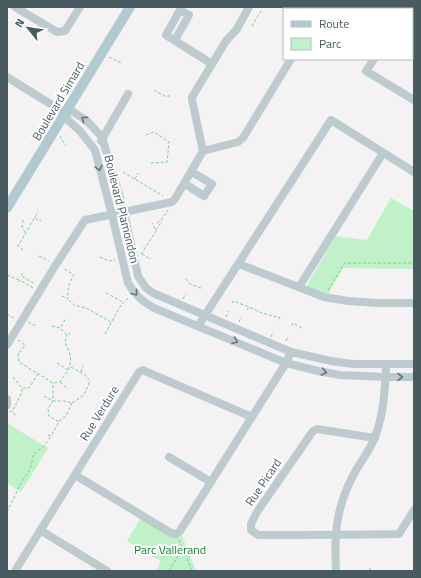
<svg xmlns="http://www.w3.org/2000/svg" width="421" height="578" font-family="'Titillium Web',sans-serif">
  <rect width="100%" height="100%" fill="#f4f2f2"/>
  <g fill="#c1f1c8">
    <path d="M391 198 414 211V269L343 268 328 294 306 287 336 236 367 240Z"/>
    <path d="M7 423 48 448 21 492 7 483Z"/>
    <path d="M142 516 171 533 180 531 196 571H156L161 561 127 541Z"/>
  </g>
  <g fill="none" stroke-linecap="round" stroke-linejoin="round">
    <g stroke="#78d08f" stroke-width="1" stroke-dasharray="3 2" stroke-linecap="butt">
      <path d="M252 26 261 11"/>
      <path d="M109 57 121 63"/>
      <path d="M154 90 164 96H170"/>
      <path d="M61 102 72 82 82 70"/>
      <path d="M146 135 154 132 169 142 167 162 151 163"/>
      <path d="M60 136 66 146"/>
      <path d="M123 172 163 196"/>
      <path d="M135 179 138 173"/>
      <path d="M35 218 41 221"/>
      <path d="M23 220 22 228 25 232"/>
      <path d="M157 223 162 219 168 210"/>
      <path d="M156 230 162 221"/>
      <path d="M23 250 18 246 38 212"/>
      <path d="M141 254 156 231 152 223"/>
      <path d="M142 254 150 259 151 258"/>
      <path d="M39 256 49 261"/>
      <path d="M100 257 109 261 115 260"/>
      <path d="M23 273 21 276 35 284"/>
      <path d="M7 275 19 280"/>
      <path d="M186 279 190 284 201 288 200 290"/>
      <path d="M18 282 20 280 33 288"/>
      <path d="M328 290 345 263H414"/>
      <path d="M106 293 123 302"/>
      <path d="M62 296 68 299C67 289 69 283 74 275L63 268"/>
      <path d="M183 299 186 294"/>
      <path d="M69 300 74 305 86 308 111 322"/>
      <path d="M232 303 233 301 249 307"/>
      <path d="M247 310 249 307 262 313 280 318 278 321"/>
      <path d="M7 314 15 319"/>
      <path d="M226 317 229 311"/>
      <path d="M28 322 36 326"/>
      <path d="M239 322 241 317"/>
      <path d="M52 326 60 328 66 318"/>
      <path d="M292 326 293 323 302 328"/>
      <path d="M61 329 67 335 70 333"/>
      <path d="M105 334 121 305 129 297"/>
      <path d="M271 337 273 332"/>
      <path d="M18 340 25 345 20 352 18 353 19 362 53 383 60 382C72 365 74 362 65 342L67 335"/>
      <path d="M286 341 288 336"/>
      <path d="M57 363 68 370"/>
      <path d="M81 372 83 366"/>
      <path d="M13 377 22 388H29L38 374"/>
      <path d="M60 382 68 389"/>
      <path d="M44 396 53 401H64L72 403 84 395 90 381 85 375 71 367"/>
      <path d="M10 411 12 412 22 392V389"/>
      <path d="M13 413 17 416"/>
      <path d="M59 421 66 416 72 403"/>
      <path d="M48 435 51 436 59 422 49 416 48 409 53 401V383"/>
      <path d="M7 512 21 483 30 469 34 454 44 446 51 436"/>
      <path d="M179 540 192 571"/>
      <path d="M370 568V571"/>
      <path d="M169 571 182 549"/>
    </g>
    <g stroke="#bdcbce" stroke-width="8">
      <path d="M15 7 57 32 65 31 80 7"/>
      <path d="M355 9 356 7"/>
      <path d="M412 24 414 25"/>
      <path d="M175 40 189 15 180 10 166 35 212 64"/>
      <path d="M374 59 366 71 414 100"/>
      <path d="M7 77 65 113"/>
      <path d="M65 113 68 120 80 131 95 150 112 215 128 283C135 295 142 301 154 308L286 363 318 371 340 375 386 377H414"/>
      <path d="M65 113 72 111 87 121 102 137 124 212 138 276 146 288 153 293 291 352 331 361 353 364H414"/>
      <path d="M101 141 128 94"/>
      <path d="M203 151 238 142 243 138 291 59"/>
      <path d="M185 184 204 196 212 184 192 172"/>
      <path d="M239 264 324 297 348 301 377 303H414"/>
      <path d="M299 287 383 153"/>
      <path d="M198 326 331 120 414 172"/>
      <path d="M7 345 55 266 85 220 172 202 175 199 203 151 192 100V97L226 41 237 29 249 7"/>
      <path d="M7 399V405"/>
      <path d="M375 438 317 429 313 431 257 512 251 524V530L258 535C305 535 352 535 399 534L414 510"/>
      <path d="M169 457 211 482"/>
      <path d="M75 475 171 533 176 534 180 531 286 363 291 352"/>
      <path d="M40 530 107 571"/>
      <path d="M15 571 139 372 143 370 147 372 252 417"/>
      <path d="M336 571C334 534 336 507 354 474 361 461 370 450 375 437 384 413 385 390 386 365"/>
    </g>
    <path stroke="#b1c9d1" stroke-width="10" d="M7 208 130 7"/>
  </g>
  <defs><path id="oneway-chevron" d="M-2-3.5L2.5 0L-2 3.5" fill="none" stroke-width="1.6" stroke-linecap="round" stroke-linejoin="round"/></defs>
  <g stroke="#66777c">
    <use href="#oneway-chevron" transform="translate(84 119) rotate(-144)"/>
    <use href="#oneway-chevron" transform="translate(99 168) rotate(76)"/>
    <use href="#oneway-chevron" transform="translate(135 293) rotate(52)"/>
    <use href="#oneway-chevron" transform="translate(235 341) rotate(22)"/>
    <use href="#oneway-chevron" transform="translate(324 372) rotate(11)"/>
    <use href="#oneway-chevron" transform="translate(400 377)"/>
  </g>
  <g text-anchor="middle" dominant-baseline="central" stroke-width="4" stroke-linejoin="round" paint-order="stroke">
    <g font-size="12" fill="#495b60" stroke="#fff">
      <text transform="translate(58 101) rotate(-59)">Boulevard Simard</text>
      <text transform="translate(122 209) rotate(76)">Boulevard Plamondon</text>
      <text transform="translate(99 413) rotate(-58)">Rue Verdure</text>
      <text transform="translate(263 482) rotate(-56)">Rue Picard</text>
    </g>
    <g font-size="12" fill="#168532" stroke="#fff">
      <text x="170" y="549">Parc Vallerand</text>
    </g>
  </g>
  <rect width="421" height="578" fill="none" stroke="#495b60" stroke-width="16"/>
  <rect x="283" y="8" width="130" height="52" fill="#ffffff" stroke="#b6bdbf"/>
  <rect x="291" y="21" width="20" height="6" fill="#b1c9d1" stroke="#b6bdbf"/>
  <text x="319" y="28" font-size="12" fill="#495b60">Route</text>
  <rect x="291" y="38" width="20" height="12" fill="#c1f1c8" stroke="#b6bdbf"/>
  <text x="319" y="48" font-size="12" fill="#495b60">Parc</text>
  <g transform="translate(28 28) rotate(300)" stroke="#ffffff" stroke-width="3" paint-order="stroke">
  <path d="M0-3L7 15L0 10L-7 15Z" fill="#495b60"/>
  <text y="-6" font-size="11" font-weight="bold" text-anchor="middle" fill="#495b60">N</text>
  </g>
</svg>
